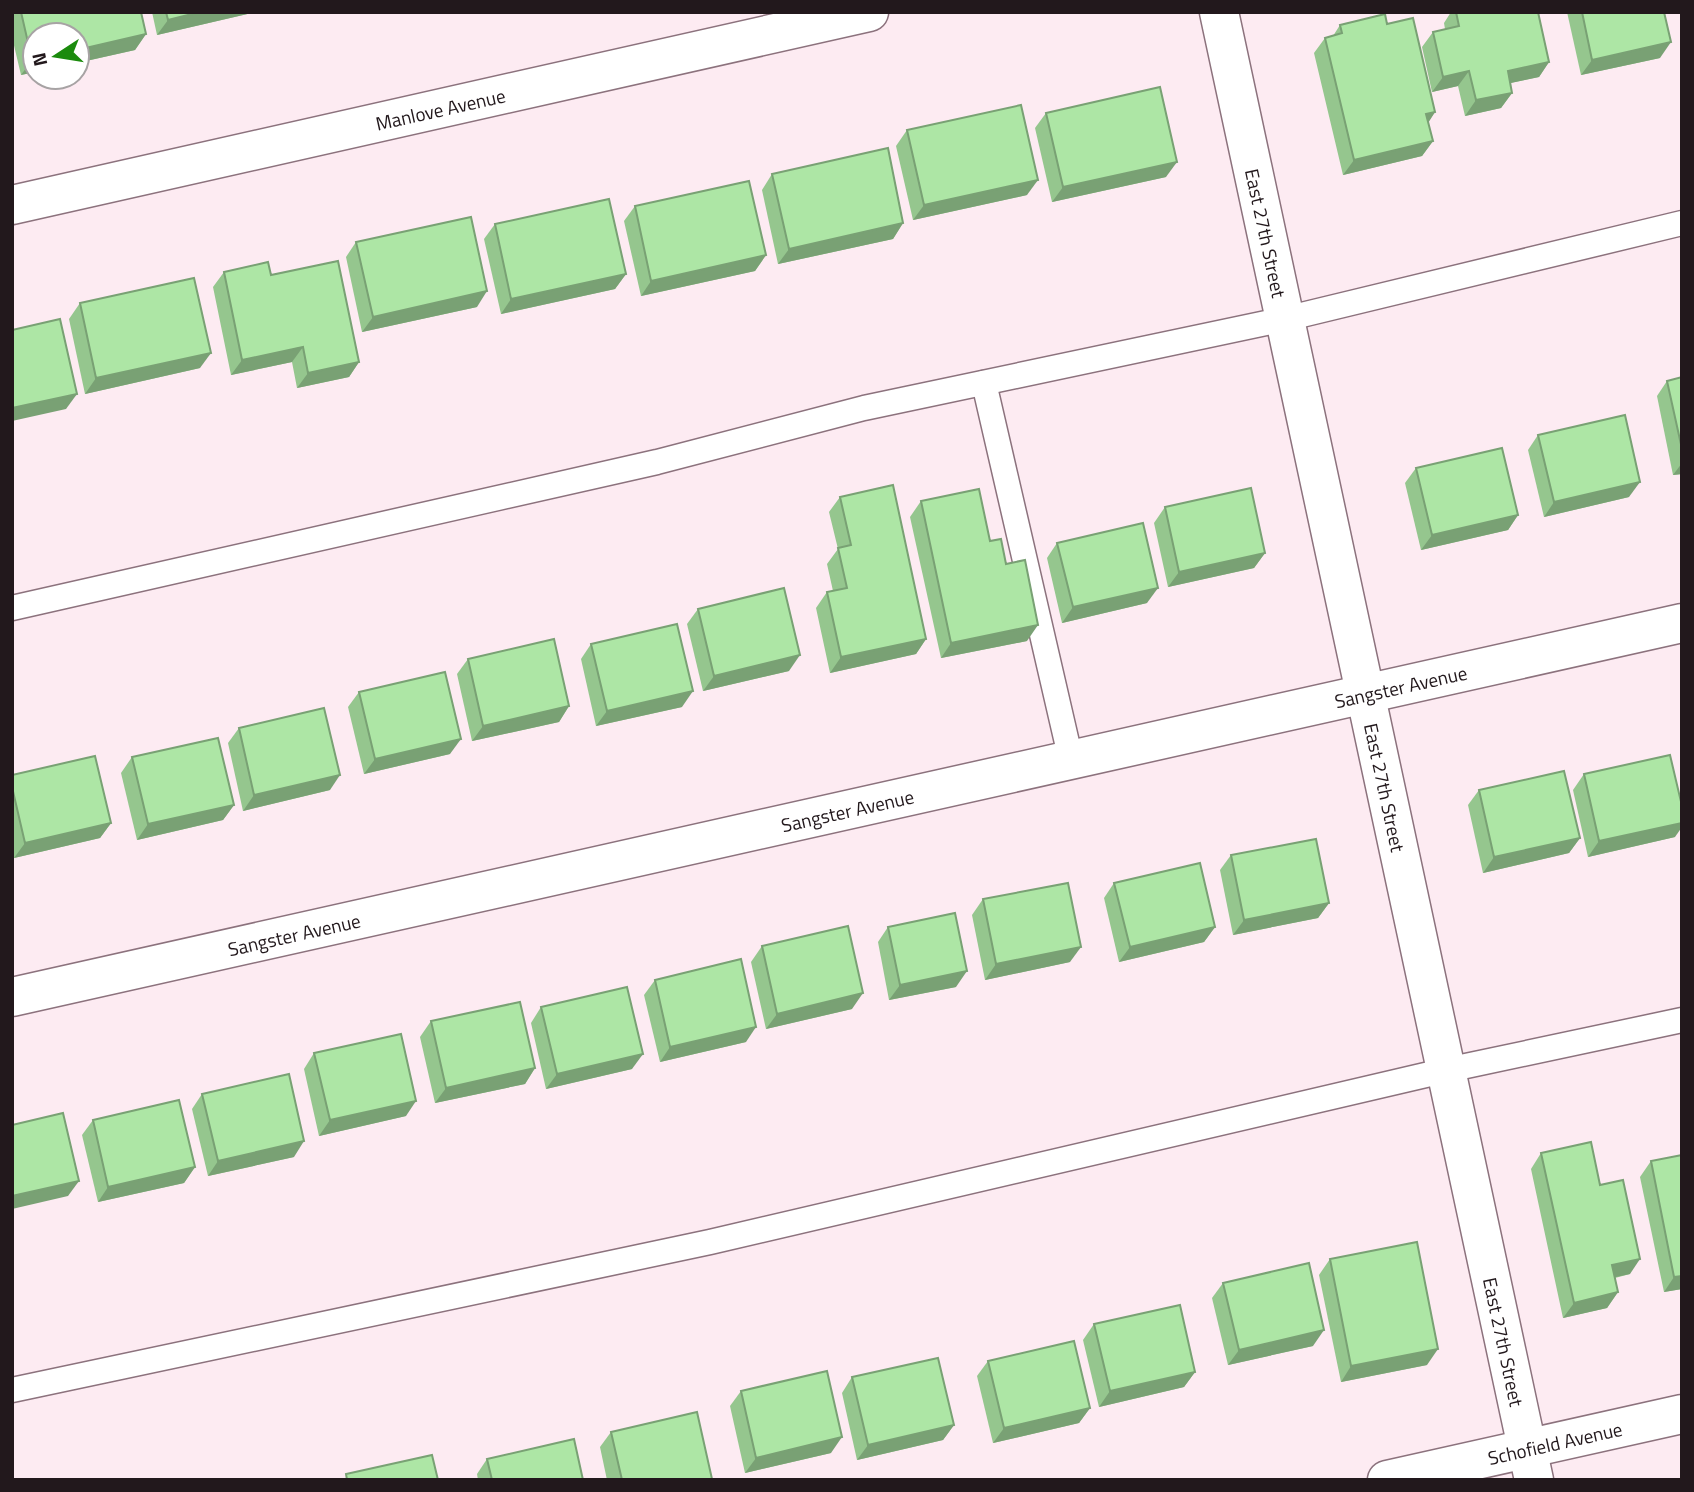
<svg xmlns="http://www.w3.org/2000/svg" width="1694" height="1492" font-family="'Titillium Web',sans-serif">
  <rect width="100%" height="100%" fill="#fdebf2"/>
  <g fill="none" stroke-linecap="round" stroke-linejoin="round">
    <defs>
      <g id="lane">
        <path d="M984 383 1071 760"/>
        <path d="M12 608 657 462 864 408 1285 319 1682 223"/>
        <path d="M12 1390 710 1242 1447 1070 1682 1020"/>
      </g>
      <g id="street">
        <path id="s1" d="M1219 12 1534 1480"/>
        <path id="s2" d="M12 205 869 12"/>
        <path id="s3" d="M12 997 1682 623"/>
        <path id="s4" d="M1387 1480 1682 1414"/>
      </g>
    </defs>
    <use href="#lane" stroke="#8c727d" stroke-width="27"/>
    <use href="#street" stroke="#8c727d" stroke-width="41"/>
    <use href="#lane" stroke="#fff" stroke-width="24"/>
    <use href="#street" stroke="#fff" stroke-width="38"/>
  </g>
  <g fill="#95c68e">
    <path d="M12 12H141L146 34 135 50 77 63V35H35V72L21 75 12 37Z"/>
    <path d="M152 12H256L157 35Z"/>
    <path d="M1451 12H1538L1549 62 1539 77 1510 83 1512 93 1501 108 1465 116 1458 86 1432 92 1422 47 1433 32 1445 29 1444 23Z"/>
    <path d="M1567 12H1664L1660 58 1581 75Z"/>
    <path d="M1387 24 1435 112 1428 122 1433 141 1422 156 1343 175 1314 53 1325 38 1333 36 1340 25Z"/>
    <path d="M1046 113 1166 177 1052 202 1035 128Z"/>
    <path d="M907 130 1027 195 913 220 896 146Z"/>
    <path d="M772 174 903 223 893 239 778 264 762 190Z"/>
    <path d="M635 206 766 255 755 271 641 296 624 221Z"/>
    <path d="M495 224 626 274 615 289 501 314 484 239Z"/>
    <path d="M356 242 477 307 362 332 346 257Z"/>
    <path d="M224 272 271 275 359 362 349 377 297 388 292 362 231 375 213 287Z"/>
    <path d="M80 303 200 368 85 394 69 319Z"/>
    <path d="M1682 377V474L1673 475 1657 396 1667 381Z"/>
    <path d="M1538 435 1629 497 1544 517 1528 450Z"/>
    <path d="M1416 468 1518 515 1508 530 1421 550 1405 483Z"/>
    <path d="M840 497 926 639 916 654 830 673 816 608 827 592 833 591 827 564 838 549 829 512Z"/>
    <path d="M921 501 990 541 1006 564 1027 641 941 658 910 517Z"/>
    <path d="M1165 507 1265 553 1254 568 1168 587 1154 523Z"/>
    <path d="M1057 543 1147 603 1062 623 1047 558Z"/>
    <path d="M698 609 789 671 703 691 687 624Z"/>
    <path d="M591 644 682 707 596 726 581 659Z"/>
    <path d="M468 659 569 706 559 722 472 741 457 674Z"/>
    <path d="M359 692 450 754 364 774 348 707Z"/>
    <path d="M239 728 330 790 243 811 228 743Z"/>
    <path d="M132 757 234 805 223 820 137 840 121 773Z"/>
    <path d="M1584 774 1675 837 1588 857 1573 790Z"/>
    <path d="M12 775 111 823 100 838 14 858 12 850Z"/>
    <path d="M1479 790 1580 838 1569 853 1483 873 1468 805Z"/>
    <path d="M1231 855 1329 903 1318 918 1233 935 1220 870Z"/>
    <path d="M1114 883 1215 927 1204 942 1119 962 1104 898Z"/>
    <path d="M983 899 1070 962 985 980 972 915Z"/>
    <path d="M888 927 956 987 889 1000 878 942Z"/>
    <path d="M762 946 852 1009 766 1029 751 962Z"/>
    <path d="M655 980 746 1042 660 1062 644 995Z"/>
    <path d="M541 1007 632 1069 546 1089 531 1023Z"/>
    <path d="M431 1021 535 1068 525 1084 435 1103 420 1037Z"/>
    <path d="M314 1053 406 1116 319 1136 304 1069Z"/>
    <path d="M202 1094 294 1157 208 1176 192 1109Z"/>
    <path d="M93 1120 195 1167 184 1183 98 1202 82 1135Z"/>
    <path d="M1541 1153 1600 1185 1630 1274 1615 1278 1618 1292 1607 1308 1563 1318 1531 1169Z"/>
    <path d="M1651 1161 1682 1289 1664 1292 1640 1177Z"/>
    <path d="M1330 1259 1427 1365 1341 1382 1319 1275Z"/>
    <path d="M1223 1283 1313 1346 1228 1365 1212 1298Z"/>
    <path d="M1094 1324 1195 1372 1184 1387 1099 1407 1083 1340Z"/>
    <path d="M988 1361 1090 1408 1079 1423 993 1443 977 1376Z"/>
    <path d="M852 1377 954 1425 943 1440 857 1460 842 1393Z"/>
    <path d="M741 1391 831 1453 745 1473 730 1406Z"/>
    <path d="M611 1432 712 1480H607L600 1447Z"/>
    <path d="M487 1459 583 1480H478L477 1474Z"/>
  </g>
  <g fill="#79a174">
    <path d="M200 12H256L157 35 168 20Z"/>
    <path d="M146 34 135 50 77 63V50Z"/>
    <path d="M1671 42 1660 58 1581 75 1592 60Z"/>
    <path d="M35 59V72L21 75 32 60Z"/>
    <path d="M1549 62 1539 77 1497 86 1508 71Z"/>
    <path d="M1469 71 1458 86 1432 92 1443 77Z"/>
    <path d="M1512 93 1501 108 1465 116 1476 100Z"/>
    <path d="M1435 112 1425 128 1426 114Z"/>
    <path d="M1433 141 1422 156 1343 175 1354 160Z"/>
    <path d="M1177 162 1166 177 1052 202 1063 187Z"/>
    <path d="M1038 180 1027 195 913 220 924 205Z"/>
    <path d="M903 223 893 239 778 264 789 249Z"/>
    <path d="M766 255 755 271 641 296 651 281Z"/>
    <path d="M626 274 615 289 501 314 511 299Z"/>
    <path d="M487 291 477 307 362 332 373 317Z"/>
    <path d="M303 347 292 362 231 375 242 360Z"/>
    <path d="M211 353 200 368 85 394 96 378Z"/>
    <path d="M359 362 349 377 297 388 308 373Z"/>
    <path d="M77 394 66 409 12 421V408Z"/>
    <path d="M1682 463V474L1673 475Z"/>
    <path d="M1640 482 1629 497 1544 517 1554 502Z"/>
    <path d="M1518 515 1508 530 1421 550 1432 535Z"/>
    <path d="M1265 553 1254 568 1168 587 1179 572Z"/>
    <path d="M1158 588 1147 603 1062 623 1073 607Z"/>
    <path d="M1038 625 1027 641 941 658 951 643Z"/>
    <path d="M926 639 916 654 830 673 841 657Z"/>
    <path d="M800 655 789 671 703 691 714 676Z"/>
    <path d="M693 691 682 707 596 726 607 711Z"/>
    <path d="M569 706 559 722 472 741 483 726Z"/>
    <path d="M461 739 450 754 364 774 375 759Z"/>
    <path d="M340 775 330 790 243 811 254 795Z"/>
    <path d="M234 805 223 820 137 840 148 824Z"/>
    <path d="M111 823 100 838 14 858 25 843Z"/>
    <path d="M1682 823V827L1675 837 1588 857 1599 841Z"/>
    <path d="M1580 838 1569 853 1483 873 1494 857Z"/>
    <path d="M1329 903 1318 918 1233 935 1244 920Z"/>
    <path d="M1215 927 1204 942 1119 962 1130 947Z"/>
    <path d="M1081 947 1070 962 985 980 996 964Z"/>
    <path d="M967 971 956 987 889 1000 900 985Z"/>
    <path d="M863 993 852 1009 766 1029 777 1014Z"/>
    <path d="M756 1027 746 1042 660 1062 670 1047Z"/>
    <path d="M643 1054 632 1069 546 1089 557 1074Z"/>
    <path d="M535 1068 525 1084 435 1103 446 1088Z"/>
    <path d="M416 1101 406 1116 319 1136 330 1120Z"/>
    <path d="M304 1141 294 1157 208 1176 218 1161Z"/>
    <path d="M195 1167 184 1183 98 1202 108 1187Z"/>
    <path d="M79 1181 68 1196 12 1209V1196Z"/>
    <path d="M1640 1259 1630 1274 1602 1280 1612 1265Z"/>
    <path d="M1682 1276V1289L1664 1292 1674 1277Z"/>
    <path d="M1618 1292 1607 1308 1563 1318 1574 1303Z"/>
    <path d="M1324 1330 1313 1346 1228 1365 1239 1350Z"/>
    <path d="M1438 1349 1427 1365 1341 1382 1351 1366Z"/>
    <path d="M1195 1372 1184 1387 1099 1407 1110 1391Z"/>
    <path d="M1090 1408 1079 1423 993 1443 1004 1428Z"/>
    <path d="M954 1425 943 1440 857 1460 868 1445Z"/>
    <path d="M842 1437 831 1453 745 1473 756 1458Z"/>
  </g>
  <g fill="#ade6a5" stroke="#79a174" stroke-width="2">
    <path d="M21 12H141L146 34 77 50V35H35V59L32 60Z"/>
    <path d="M166 12H200L168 20Z"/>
    <path d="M1456 12H1538L1549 62 1508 71 1512 93 1476 100 1469 71 1443 77 1433 32 1459 26Z"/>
    <path d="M1582 12H1664L1671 42 1592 60Z"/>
    <path d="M1385 14 1387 24 1413 18 1435 112 1426 114 1433 141 1354 160 1325 38 1342 33 1340 25Z"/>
    <path d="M1160 87 1177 162 1063 187 1046 113Z"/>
    <path d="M1021 105 1038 180 924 205 907 130Z"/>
    <path d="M888 148 903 223 789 249 772 174Z"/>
    <path d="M749 181 766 255 651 281 635 206Z"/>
    <path d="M609 199 626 274 511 299 495 224Z"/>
    <path d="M471 217 487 291 373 317 356 242Z"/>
    <path d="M338 261 359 362 308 373 303 347 242 360 224 272 268 262 271 275Z"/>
    <path d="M194 278 211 353 96 378 80 303Z"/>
    <path d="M60 319 77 394 12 408V330Z"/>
    <path d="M1682 377V449L1667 381Z"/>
    <path d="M1625 415 1640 482 1554 502 1538 435Z"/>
    <path d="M1502 448 1518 515 1432 535 1416 468Z"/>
    <path d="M893 485 926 639 841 657 827 592 847 588 838 548 851 545 840 497Z"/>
    <path d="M1251 488 1265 553 1179 572 1165 507Z"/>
    <path d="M979 489 990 541 1001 539 1006 564 1025 560 1038 625 951 643 921 501Z"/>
    <path d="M1143 523 1158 588 1073 607 1057 543Z"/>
    <path d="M784 588 800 655 714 676 698 609Z"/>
    <path d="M677 624 693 691 607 711 591 644Z"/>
    <path d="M554 639 569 706 483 726 468 659Z"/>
    <path d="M445 672 461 739 375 759 359 692Z"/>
    <path d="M324 708 340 775 254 795 239 728Z"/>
    <path d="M218 738 234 805 148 824 132 757Z"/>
    <path d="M1670 755 1682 806V823L1599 841 1584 774Z"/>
    <path d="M95 756 111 823 25 843 12 787V775Z"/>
    <path d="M1564 771 1580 838 1494 857 1479 790Z"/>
    <path d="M1316 839 1329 903 1244 920 1231 855Z"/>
    <path d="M1200 863 1215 927 1130 947 1114 883Z"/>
    <path d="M1068 883 1081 947 996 964 983 899Z"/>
    <path d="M955 913 967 971 900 985 888 927Z"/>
    <path d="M848 926 863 993 777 1014 762 946Z"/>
    <path d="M741 959 756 1027 670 1047 655 980Z"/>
    <path d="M627 987 643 1054 557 1074 541 1007Z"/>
    <path d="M520 1002 535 1068 446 1088 431 1021Z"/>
    <path d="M401 1034 416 1101 330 1120 314 1053Z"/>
    <path d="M289 1074 304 1141 218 1161 202 1094Z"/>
    <path d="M179 1100 195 1167 108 1187 93 1120Z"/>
    <path d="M63 1113 79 1181 12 1196V1125Z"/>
    <path d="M1591 1142 1600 1185 1623 1180 1640 1259 1612 1265 1618 1292 1574 1303 1541 1153Z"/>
    <path d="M1682 1155V1276L1674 1277 1651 1161Z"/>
    <path d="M1417 1242 1438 1349 1351 1366 1330 1259Z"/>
    <path d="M1309 1263 1324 1330 1239 1350 1223 1283Z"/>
    <path d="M1180 1305 1195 1372 1110 1391 1094 1324Z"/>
    <path d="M1074 1341 1090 1408 1004 1428 988 1361Z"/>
    <path d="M938 1358 954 1425 868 1445 852 1377Z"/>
    <path d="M827 1371 842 1437 756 1458 741 1391Z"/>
    <path d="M697 1412 712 1479 622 1480 611 1432Z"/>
    <path d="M574 1439 583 1480H492L487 1459Z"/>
    <path d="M432 1455 438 1480H347L346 1474Z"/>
  </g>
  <g text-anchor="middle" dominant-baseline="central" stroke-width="5" stroke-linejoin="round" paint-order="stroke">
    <g font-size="19" fill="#22181c" stroke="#fff">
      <text stroke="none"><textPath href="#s2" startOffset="439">Manlove Avenue</textPath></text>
      <text stroke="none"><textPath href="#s1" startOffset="226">East 27th Street</textPath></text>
      <text stroke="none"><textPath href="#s3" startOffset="1423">Sangster Avenue</textPath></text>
      <text stroke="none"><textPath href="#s1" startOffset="793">East 27th Street</textPath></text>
      <text stroke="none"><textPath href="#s3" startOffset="856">Sangster Avenue</textPath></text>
      <text stroke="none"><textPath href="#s3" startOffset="289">Sangster Avenue</textPath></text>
      <text stroke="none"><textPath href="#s1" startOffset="1360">East 27th Street</textPath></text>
      <text stroke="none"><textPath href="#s4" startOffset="172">Schofield Avenue</textPath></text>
    </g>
  </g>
  <rect width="1694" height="1492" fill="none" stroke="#22181c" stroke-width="28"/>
  <g transform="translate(56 56) rotate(258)"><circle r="33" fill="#ffffff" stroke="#a7a3a4" stroke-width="2"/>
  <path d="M0-5L12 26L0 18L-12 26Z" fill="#1b8b0d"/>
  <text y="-10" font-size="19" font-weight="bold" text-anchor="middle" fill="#22181c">N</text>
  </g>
</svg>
